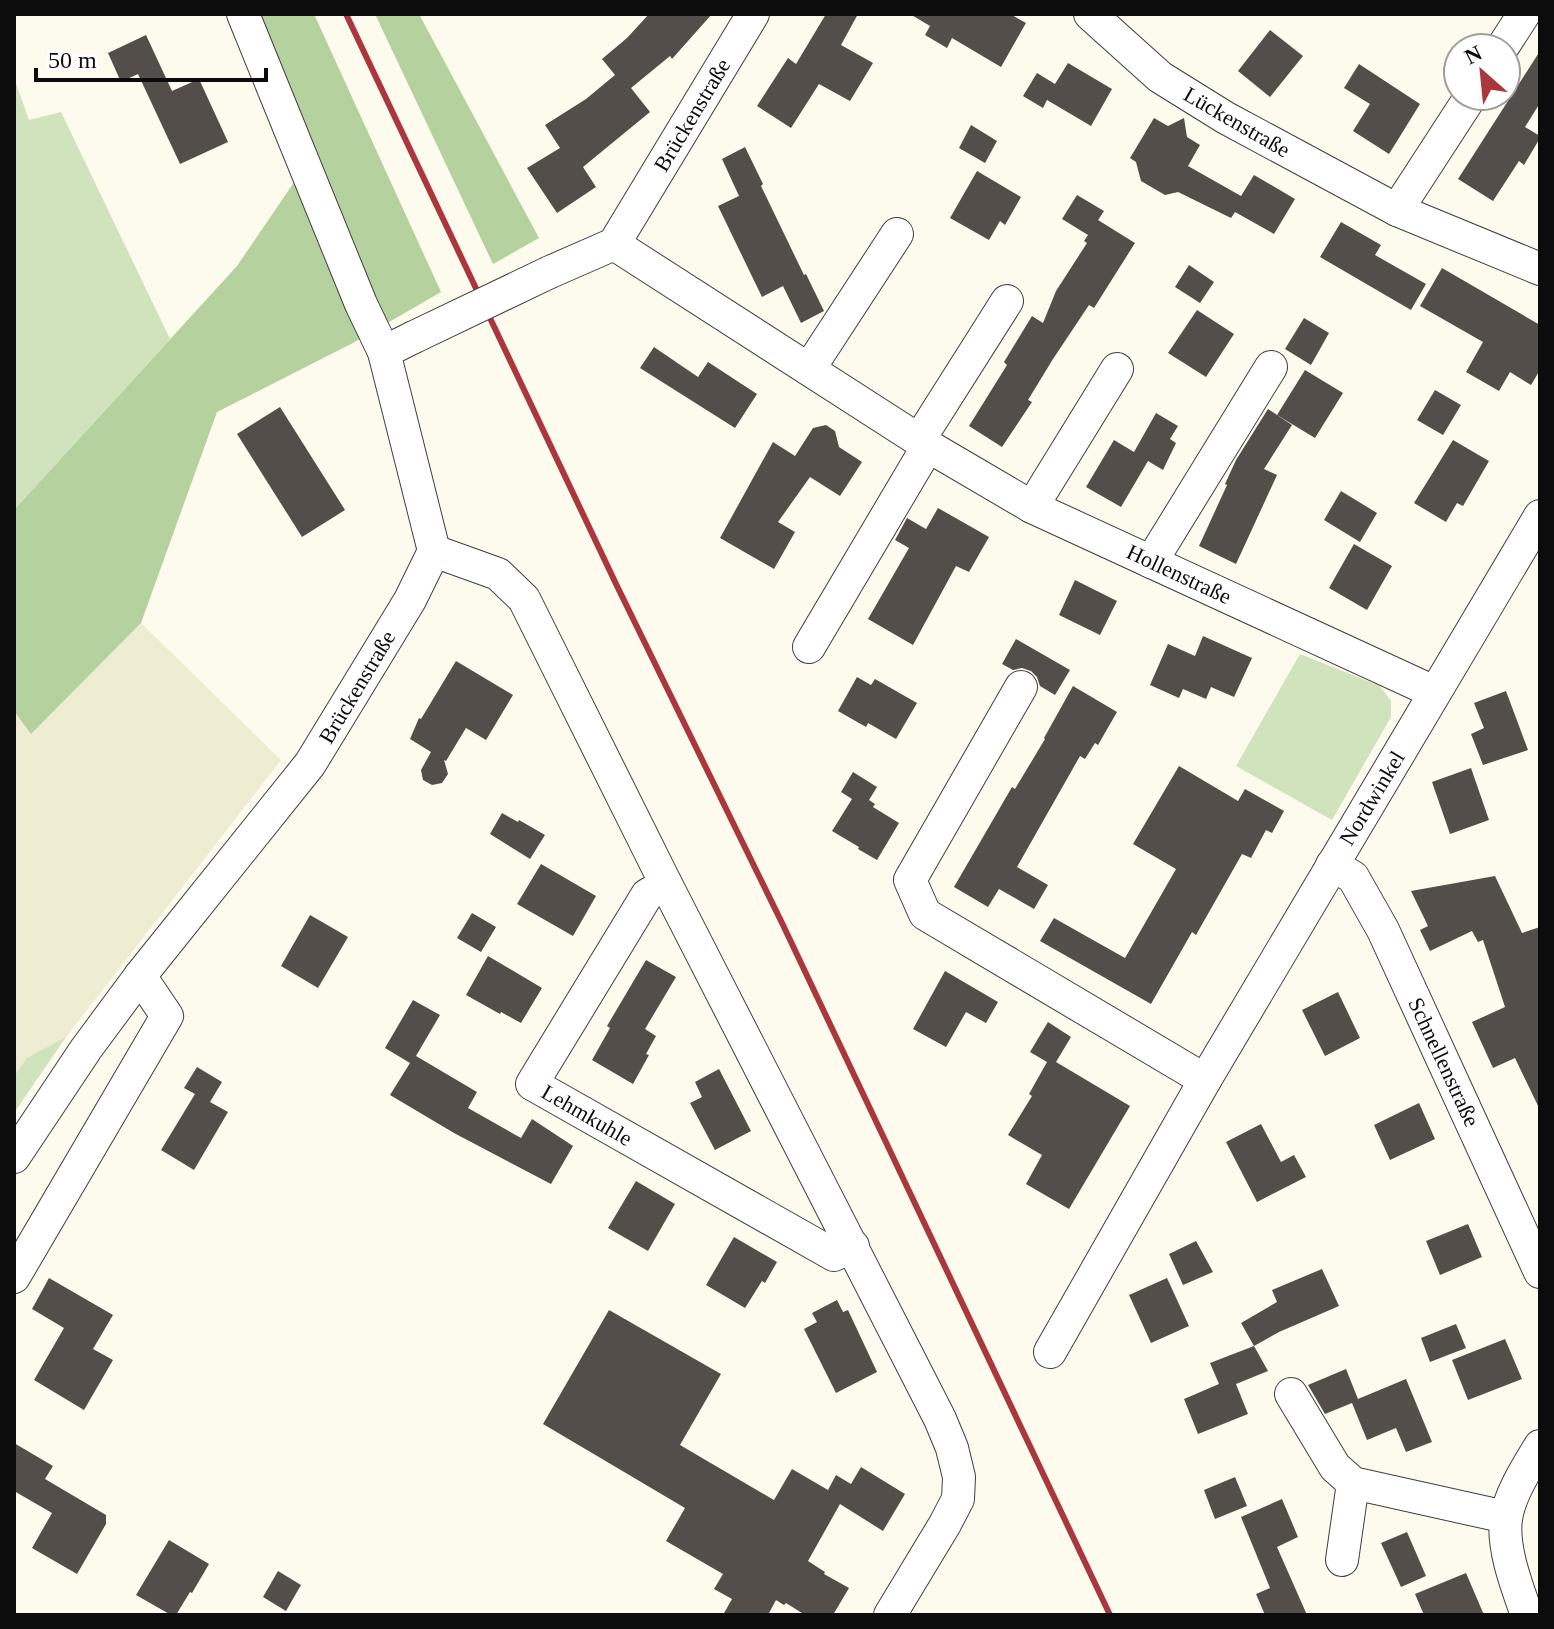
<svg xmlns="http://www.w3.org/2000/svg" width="1554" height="1629" font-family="Georgia,serif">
  <rect width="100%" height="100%" fill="#fdfaee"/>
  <path fill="#efedd1" d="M141 623 281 760 66 1037 27 1058 14 1076V711L32 733Z"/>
  <g fill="#d0e3bc">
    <path d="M14 78 29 120 61 112 170 339 14 510Z"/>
    <path d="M1300 654 1380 686 1391 701V717L1332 820 1236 766Z"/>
    <path d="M66 1037 14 1113V1076L27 1058Z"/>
  </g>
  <g fill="#b5d19d">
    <path d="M259 14H314L441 292 351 344 217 412 141 623 31 734 14 711V510L237 266 312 156Z"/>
    <path d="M375 14H419L539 238 493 264Z"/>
  </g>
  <g fill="#534e4a">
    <path d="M649 14H712L672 59 670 56 631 88 650 112 583 167 596 187 557 213 527 168 560 148 545 125 586 99 615 75 602 59 627 38Z"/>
    <path d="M826 14H858L841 45 873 63 850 101 819 84 791 128 757 106 788 58 796 64Z"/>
    <path d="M910 14H1010L1026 23 1001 67 952 38 947 48 925 35 930 26Z"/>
    <path d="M1270 30 1303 56 1270 97 1238 71Z"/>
    <path d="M146 35 172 91 199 79 228 142 180 164 138 74 121 82 108 53Z"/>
    <path d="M1540 51V103L1525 127 1540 136V138L1524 165 1519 161 1493 201 1458 179Z"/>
    <path d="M1068 63 1112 89 1091 126 1047 100 1043 108 1023 96 1037 73 1055 84Z"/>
    <path d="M1359 64 1420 104 1389 154 1353 131 1370 104 1344 88Z"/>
    <path d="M1154 118 1168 126 1184 118 1187 137 1200 145 1188 166 1241 196 1254 175 1295 199 1274 234 1235 212 1231 218 1178 192 1165 195 1141 181 1136 162 1130 158Z"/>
    <path d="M971 125 997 141 985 163 959 148Z"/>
    <path d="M745 147 763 184 761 186 804 275 806 274 824 311 801 323 783 286 762 297 718 206 739 196 722 159Z"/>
    <path d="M977 171 1021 197 1005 225 1000 221 989 240 950 218Z"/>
    <path d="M1077 195 1104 211 1093 228 1098 220 1135 243 1094 308 1089 305 1053 359 1028 400 1032 402 1002 447 969 426 1007 365 1004 362 1032 316 1043 323 1056 291 1087 243 1084 241 1088 235 1062 219Z"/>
    <path d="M1341 222 1381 245 1375 255 1426 284 1411 310 1320 257Z"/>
    <path d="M1189 265 1214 282 1200 303 1175 287Z"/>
    <path d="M1442 268 1540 325V370L1531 385 1510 372 1499 391 1466 372 1483 342 1420 306Z"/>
    <path d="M1197 310 1234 334 1206 377 1168 353Z"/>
    <path d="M1304 318 1329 333 1311 365 1285 349Z"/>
    <path d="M654 347 698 377 708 362 757 394 735 428 640 368Z"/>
    <path d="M1305 370 1343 393 1315 438 1277 415Z"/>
    <path d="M1435 390 1461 405 1443 435 1417 420Z"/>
    <path d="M280 407 345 510 302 537 237 434Z"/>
    <path d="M1268 409 1292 425 1264 469 1277 475 1236 564 1199 546 1227 485 1225 484 1236 460Z"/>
    <path d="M1156 413 1178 426 1170 439 1176 443 1163 470 1148 461 1121 507 1086 487 1114 440 1134 452Z"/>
    <path d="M826 425 835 431 839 447 862 462 840 496 810 477 778 522 795 532 774 569 720 538 773 442 795 456 813 428Z"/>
    <path d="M1453 440 1489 461 1463 506 1457 503 1446 522 1414 503Z"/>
    <path d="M1341 491 1377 513 1360 542 1324 520Z"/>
    <path d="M938 508 989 537 969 572 956 566 913 645 868 619 909 548 895 540 907 518 926 529Z"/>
    <path d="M1354 544 1392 566 1367 610 1329 588Z"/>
    <path d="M1075 580 1117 601 1100 635 1059 615Z"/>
    <path d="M1203 636 1252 658 1234 697 1211 687 1206 699 1183 689 1179 698 1150 685 1168 644 1195 656Z"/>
    <path d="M1016 639 1070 670 1055 695 1040 686 1037 677 1031 671 1022 668 1013 670 1002 664Z"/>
    <path d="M456 661 513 695 486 740 466 728 446 761 444 760 448 774 442 783 432 785 423 780 421 770 431 752 410 739 419 718 421 719Z"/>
    <path d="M857 677 871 685 875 679 917 703 896 739 868 723 866 727 838 711Z"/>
    <path d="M1073 686 1117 712 1098 745 1095 743 1085 759 1080 756 1017 867 1048 885 1034 909 999 889 988 907 954 887 1012 787 1015 789 1045 739 1044 738Z"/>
    <path d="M1506 691 1528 750 1483 765 1471 734 1484 728 1474 703Z"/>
    <path d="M1179 766 1238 801 1245 789 1284 811 1272 833 1266 830 1251 858 1242 854 1196 935 1192 932 1151 1004 1040 941 1054 918 1125 958 1176 869 1133 844Z"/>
    <path d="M1471 768 1489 820 1450 834 1432 782Z"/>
    <path d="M853 772 877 787 869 800 875 804 873 807 899 823 877 860 858 849 859 847 832 831 852 799 841 792Z"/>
    <path d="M502 813 518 822 519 820 545 835 530 859 490 834Z"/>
    <path d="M541 864 596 896 573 936 517 904Z"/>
    <path d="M1495 876 1522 933 1540 927V1110L1515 1058 1493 1068 1472 1022 1505 1007 1483 940 1478 942 1472 931 1430 951 1420 930 1428 926 1411 891Z"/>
    <path d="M472 913 496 927 481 952 457 938Z"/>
    <path d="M310 915 348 937 318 988 281 966Z"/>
    <path d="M488 956 542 988 521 1023 501 1012 500 1014 466 995Z"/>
    <path d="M646 960 676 977 645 1029 656 1036 646 1054 649 1055 633 1084 592 1060 610 1028 607 1026Z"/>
    <path d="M945 971 998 1002 986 1023 966 1012 946 1047 913 1029Z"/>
    <path d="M1338 992 1360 1038 1325 1056 1302 1010Z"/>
    <path d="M413 1000 440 1015 416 1056 477 1092 468 1108 521 1138 532 1119 573 1146 551 1184 454 1133 390 1095 410 1063 385 1048Z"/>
    <path d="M1048 1022 1071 1037 1056 1062 1130 1106 1069 1209 1026 1184 1042 1155 1008 1135 1032 1096 1029 1094 1047 1062 1030 1052Z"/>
    <path d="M197 1067 222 1082 210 1102 228 1112 194 1170 161 1150 195 1094 184 1088Z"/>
    <path d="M719 1069 751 1131 715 1150 690 1103 702 1097 695 1082Z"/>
    <path d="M1419 1103 1435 1139 1390 1160 1374 1125Z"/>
    <path d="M1261 1124 1281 1162 1294 1155 1306 1177 1257 1202 1226 1142Z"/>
    <path d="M636 1181 675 1204 648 1251 608 1228Z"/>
    <path d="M1468 1224 1482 1257 1440 1275 1426 1241Z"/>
    <path d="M734 1237 777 1262 765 1283 762 1281 745 1308 706 1285Z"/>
    <path d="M1196 1241 1213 1272 1183 1285 1169 1254Z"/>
    <path d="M1322 1269 1339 1306 1279 1332 1254 1346 1241 1323 1277 1302 1272 1290Z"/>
    <path d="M49 1278 113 1315 93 1349 113 1360 84 1410 34 1380 64 1328 32 1309Z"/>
    <path d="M1167 1278 1189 1326 1151 1343 1129 1295Z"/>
    <path d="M837 1300 843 1312 848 1310 877 1372 836 1393 804 1329 817 1322 812 1313Z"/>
    <path d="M609 1310 721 1374 680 1445 774 1500 792 1469 828 1490 836 1475 851 1484 861 1467 905 1494 883 1531 840 1504 808 1561 825 1572 824 1574 849 1588 833 1615H805L786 1603 784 1605 776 1600 768 1615H723L732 1599 714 1589 723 1574 666 1541 685 1508 543 1424Z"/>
    <path d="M1456 1324 1466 1348 1430 1362 1421 1338Z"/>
    <path d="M1505 1339 1522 1379 1468 1400 1452 1360Z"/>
    <path d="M1254 1346 1268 1371 1236 1384 1248 1414 1198 1434 1184 1399 1219 1384 1210 1363Z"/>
    <path d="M1346 1369 1358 1399 1406 1379 1432 1442 1406 1452 1396 1428 1367 1440 1352 1403 1325 1414 1308 1385Z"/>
    <path d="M14 1443 53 1466 45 1479 106 1515V1524L77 1574 32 1548 52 1513 14 1491Z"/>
    <path d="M1235 1477 1247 1506 1215 1519 1204 1490Z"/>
    <path d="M1282 1499 1298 1537 1277 1547 1307 1615H1265L1256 1594 1270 1588 1241 1517Z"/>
    <path d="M1407 1532 1426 1576 1401 1587 1381 1543Z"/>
    <path d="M169 1540 209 1564 192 1593 190 1592 176 1615H171L136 1595Z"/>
    <path d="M278 1571 301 1585 286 1611 263 1597Z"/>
    <path d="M1466 1573 1484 1615H1424L1415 1594Z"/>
  </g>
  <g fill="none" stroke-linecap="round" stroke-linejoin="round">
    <defs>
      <g id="minor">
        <path d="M243 14 361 304 384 352"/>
        <path d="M1090 14 1160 77 1226 118 1397 210 1540 269"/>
        <path d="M1502 48 1524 14"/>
        <path d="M1397 210 1471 96"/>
        <path d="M614 244 928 446 1032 507 1434 692"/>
        <path d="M550 272 614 244 753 14"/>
        <path d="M809 369 897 234"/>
        <path d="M919 440 1007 301"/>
        <path d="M1032 507 1117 369"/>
        <path d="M434 551 498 574 524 599 666 884 940 1419 952 1448 959 1477 958 1499 945 1524 890 1615"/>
        <path d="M1151 562 1271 367"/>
        <path d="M809 647 928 446"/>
        <path d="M1021 687 910 880 925 914 1205 1080"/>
        <path d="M1332 865 1353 877 1383 930 1540 1272"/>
        <path d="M666 884 647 895 532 1084 834 1255 853 1246"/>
        <path d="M14 1157 86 1049 140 976 310 764 410 600 434 551 384 352 412 338"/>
        <path d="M14 1277 167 1016 140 976"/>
        <path d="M1050 1352 1205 1080 1540 516"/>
        <path d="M1291 1394 1335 1467 1353 1483 1506 1517"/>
        <path d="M1342 1560 1353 1483"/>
        <path d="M1527 1615C1517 1587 1502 1548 1506 1519 1509 1495 1528 1466 1540 1446"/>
      </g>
    </defs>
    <use href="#minor" stroke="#3f3f3f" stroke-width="34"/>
    <use href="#minor" stroke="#fff" stroke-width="32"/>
    <path stroke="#aa373d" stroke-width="6" d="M346 14 617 586 783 925 1110 1615"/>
    <defs>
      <path id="minor-bridge" d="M412 338 550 272"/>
    </defs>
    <use href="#minor-bridge" stroke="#3f3f3f" stroke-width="34" stroke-linecap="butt"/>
    <use href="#minor-bridge" stroke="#fff" stroke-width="32"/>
  </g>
  <g text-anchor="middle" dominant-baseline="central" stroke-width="8" stroke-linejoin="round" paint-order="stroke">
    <g font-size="22" fill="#0c0c0c" stroke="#fff">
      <text transform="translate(692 115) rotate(-59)">Brückenstraße</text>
      <text transform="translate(1237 122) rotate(30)">Lückenstraße</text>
      <text transform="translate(1179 574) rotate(25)">Hollenstraße</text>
      <text transform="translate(357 687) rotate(-59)">Brückenstraße</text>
      <text transform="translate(1372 798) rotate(-59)">Nordwinkel</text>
      <text transform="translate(1444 1062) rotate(65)">Schnellenstraße</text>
      <text transform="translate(587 1115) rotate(30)">Lehmkuhle</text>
    </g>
  </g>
  <rect width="1554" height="1629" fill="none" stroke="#0c0c0c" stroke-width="32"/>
  <g transform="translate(1482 72) rotate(333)"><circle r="38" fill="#ffffff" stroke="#9e9e9e" stroke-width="2"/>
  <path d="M0-6L14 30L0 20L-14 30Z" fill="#aa373d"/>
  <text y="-12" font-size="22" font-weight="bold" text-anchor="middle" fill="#0c0c0c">N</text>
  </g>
  <path d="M36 68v12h230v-12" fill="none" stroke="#0c0c0c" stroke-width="4"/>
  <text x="48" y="68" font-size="24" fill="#0c0c0c" stroke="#ffffff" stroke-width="6" paint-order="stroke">50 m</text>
</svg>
